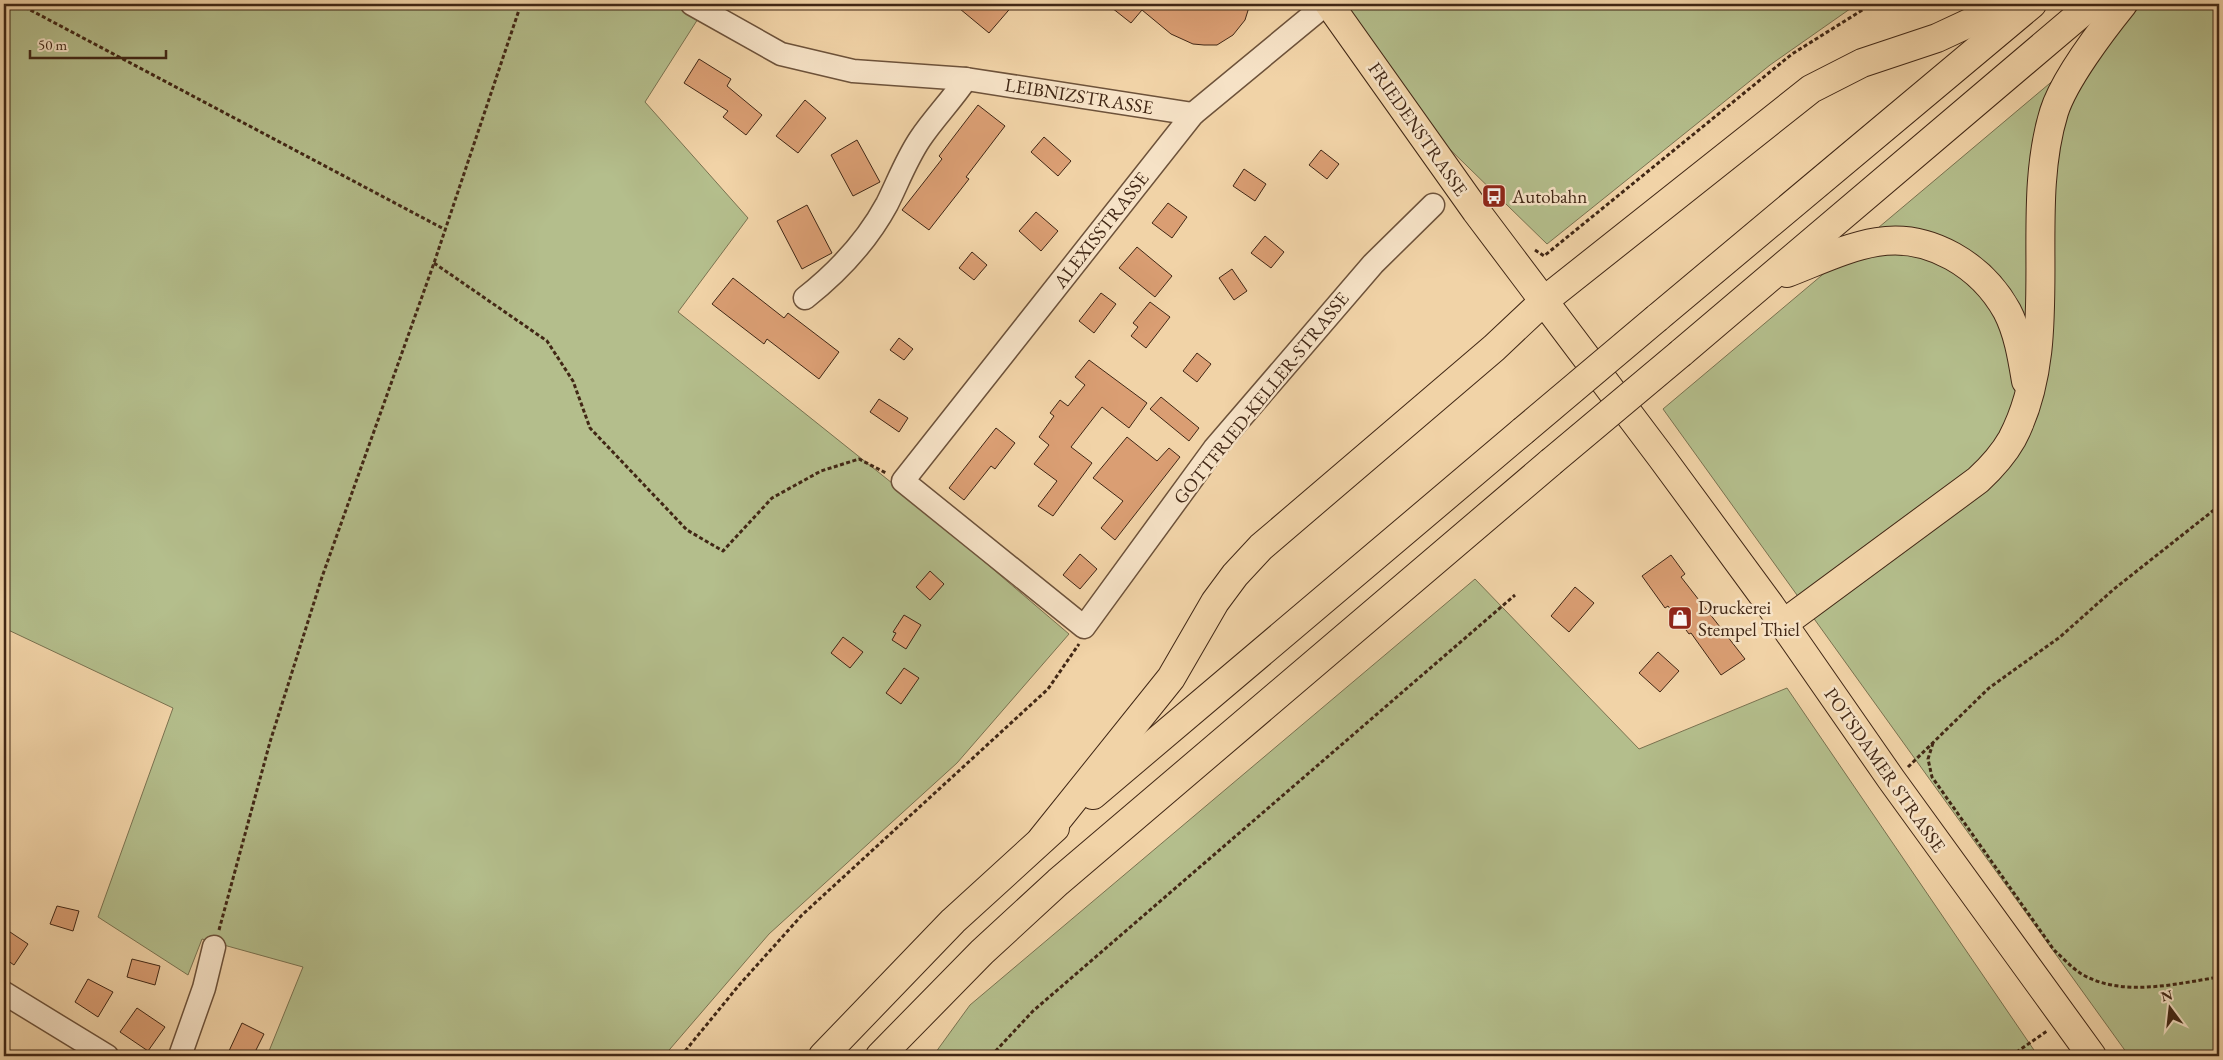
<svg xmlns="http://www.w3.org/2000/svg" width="2223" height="1060" font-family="'EB Garamond',serif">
  <rect width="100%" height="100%" fill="#f1d3a7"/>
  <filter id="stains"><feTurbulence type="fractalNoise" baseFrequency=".004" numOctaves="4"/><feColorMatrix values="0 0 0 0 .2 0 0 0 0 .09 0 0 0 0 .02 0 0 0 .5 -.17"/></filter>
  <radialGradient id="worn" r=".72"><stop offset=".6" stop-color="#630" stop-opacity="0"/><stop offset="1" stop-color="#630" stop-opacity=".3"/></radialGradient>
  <g fill="#b4be8c" stroke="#7a7250">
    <path d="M4 4H692L703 11 645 102 748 218 678 312 892 483 1069 634 957 763 769 934 664 1056H267L303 967 202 939 188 975 98 917 173 708 4 628Z"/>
    <path d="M1344 4H1857L1770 65 1547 244 1428 128Z"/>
    <path d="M2144 4H2219V1056H2129L1663 409Z"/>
    <path d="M1475 579 1639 749 1787 688 2038 1056H933L970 1005Z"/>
  </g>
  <g fill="#da9e73" stroke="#412715">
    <path d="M954 4H1014L989 33Z"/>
    <path d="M1107 4H1250L1245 20 1233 35 1217 45H1204L1193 44 1171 34 1142 10 1131 23Z"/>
    <path d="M699 59 731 79 727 86 762 115 746 135 723 117 728 111 684 83Z"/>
    <path d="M805 100 826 118 798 153 776 136Z"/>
    <path d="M978 105 1005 126 966 177 969 179 929 230 902 210 942 159 939 156Z"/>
    <path d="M1044 137 1071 161 1058 176 1031 152Z"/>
    <path d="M857 140 880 182 853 196 831 155Z"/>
    <path d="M1321 150 1339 164 1327 179 1309 165Z"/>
    <path d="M1244 169 1266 184 1255 201 1233 186Z"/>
    <path d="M1168 203 1187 217 1172 238 1152 223Z"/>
    <path d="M807 205 832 253 802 269 777 221Z"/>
    <path d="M1036 212 1058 231 1041 251 1019 231Z"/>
    <path d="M1265 236 1284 252 1271 268 1251 253Z"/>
    <path d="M1137 247 1172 276 1155 297 1119 268Z"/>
    <path d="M972 252 987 265 974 280 959 268Z"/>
    <path d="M1232 269 1247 291 1234 300 1219 278Z"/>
    <path d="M733 278 784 318 788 313 839 352 819 379 767 339 764 344 712 304Z"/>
    <path d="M1101 293 1116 304 1094 333 1079 321Z"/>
    <path d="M1150 302 1170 317 1146 348 1131 336 1138 327 1133 323Z"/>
    <path d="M899 338 913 349 904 360 890 350Z"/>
    <path d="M1197 353 1211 364 1197 382 1183 371Z"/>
    <path d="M1089 360 1147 403 1129 428 1102 407 1071 447 1092 463 1053 516 1038 506 1057 481 1034 464 1049 445 1039 437 1054 416 1050 413 1060 400 1068 406 1085 385 1075 377Z"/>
    <path d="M1161 397 1199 428 1189 441 1150 409Z"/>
    <path d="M879 399 908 418 899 432 870 412Z"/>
    <path d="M996 428 1015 443 995 469 991 466 964 500 949 488Z"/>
    <path d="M1127 437 1157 461 1169 448 1180 457 1115 540 1101 528 1123 501 1093 478Z"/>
    <path d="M1080 554 1097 569 1080 589 1063 575Z"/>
    <path d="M1671 555 1685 574 1681 577 1745 659 1721 675 1691 633 1689 634 1668 606 1665 608 1642 576Z"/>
    <path d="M930 571 944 584 930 600 916 587Z"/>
    <path d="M1575 587 1594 603 1569 632 1551 616Z"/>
    <path d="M904 615 921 625 906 649 892 640 896 633 893 632Z"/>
    <path d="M843 637 863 652 850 668 831 653Z"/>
    <path d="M1658 652 1679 671 1660 692 1639 673Z"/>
    <path d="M904 668 919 678 901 704 886 693Z"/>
    <path d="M57 906 79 911 73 931 50 924Z"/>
    <path d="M4 928 28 944 14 965 4 958Z"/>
    <path d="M132 959 160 966 155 985 127 977Z"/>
    <path d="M88 979 113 992 98 1017 75 1002Z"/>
    <path d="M137 1008 165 1027 148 1051 120 1032Z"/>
    <path d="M242 1023 264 1034 253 1056H240L229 1051Z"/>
  </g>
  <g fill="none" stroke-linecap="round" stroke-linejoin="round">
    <defs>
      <g id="minor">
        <path d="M692 4 781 54 853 71 966 79 1193 114"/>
        <path d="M1326 4 1193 114 903 481 1084 627 1214 449 1373 264 1433 205"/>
        <path d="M805 298C838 272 867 241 887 204 898 182 906 160 920 139 934 118 952 100 966 79"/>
        <path d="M4 993 107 1056"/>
        <path d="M180 1056 204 988 214 947"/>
      </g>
      <path id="major" d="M1329 4 1476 211 1662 458 1770 605 1891 779 2092 1056"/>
      <g id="highway">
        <path d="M1787 273C1816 262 1846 247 1877 242 1930 233 1982 266 2007 311 2018 332 2022 357 2026 381"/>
        <path d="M1657 318 2032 4"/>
        <path d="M1681 353 2092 4"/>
        <path d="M1783 624 1978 480C1991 468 2003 455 2012 439 2064 341 2022 216 2054 112 2064 80 2102 30 2123 4"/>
        <path d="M1093 795 1523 431"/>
        <path d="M1042 839 1171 678 1215 602 1235 575 1261 547 1494 348 1545 300 1811 89 1862 63 1937 38 2010 4"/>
        <path d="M823 1056 953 921 1055 828"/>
        <path d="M880 1056 982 952 1058 882 1551 462"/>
      </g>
    </defs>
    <use href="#minor" stroke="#6d523a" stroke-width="25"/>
    <use href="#major" stroke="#412715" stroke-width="30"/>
    <use href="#highway" stroke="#412715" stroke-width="30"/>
    <g stroke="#412715" stroke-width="3" stroke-dasharray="4 2.5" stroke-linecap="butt">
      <path d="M19 4 444 229"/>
      <path d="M1535 250 1544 256 1792 54 1872 4"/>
      <path d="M434 263 547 341 573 381 590 428 687 530 723 551 772 498 821 471 859 459 886 473"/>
      <path d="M1933 743 1928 759 1932 777 2054 950C2062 957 2071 967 2080 973 2120 998 2175 984 2219 977"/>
      <path d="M1908 767 1989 688 2060 637 2114 589 2219 506"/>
      <path d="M219 930 270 742 322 577 434 263 521 4"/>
      <path d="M681 1056 740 984 802 915 1048 689 1079 644"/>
      <path d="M991 1056 1033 1011 1515 595"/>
      <path d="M2011 1056 2047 1031"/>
    </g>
    <use href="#minor" stroke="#f6e2c6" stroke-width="22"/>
    <use href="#major" stroke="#f1d3a7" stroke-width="28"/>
    <use href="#highway" stroke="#f1d3a7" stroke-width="28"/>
    <defs>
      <g id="highway-bridge">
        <path d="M1523 431 1657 318"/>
        <path d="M1551 462 1681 353"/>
      </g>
    </defs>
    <use href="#highway-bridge" stroke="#412715" stroke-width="30" stroke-linecap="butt"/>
    <use href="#highway-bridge" stroke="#f1d3a7" stroke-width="28"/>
  </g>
  <defs>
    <symbol id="bus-square" viewBox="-11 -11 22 22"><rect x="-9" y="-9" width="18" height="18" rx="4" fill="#8f2418" stroke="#f6e2c6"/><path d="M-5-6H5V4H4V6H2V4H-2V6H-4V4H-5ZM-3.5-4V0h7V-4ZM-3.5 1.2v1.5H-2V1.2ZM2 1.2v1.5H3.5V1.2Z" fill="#fff"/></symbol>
    <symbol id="shop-square" viewBox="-11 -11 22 22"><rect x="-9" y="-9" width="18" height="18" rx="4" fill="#8f2418" stroke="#f6e2c6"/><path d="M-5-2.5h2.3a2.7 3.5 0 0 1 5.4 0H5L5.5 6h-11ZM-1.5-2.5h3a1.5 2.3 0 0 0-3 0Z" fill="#fff"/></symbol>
  </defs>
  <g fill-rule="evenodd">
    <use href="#bus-square" x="1480" y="182" width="28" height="28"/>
    <use href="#shop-square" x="1666" y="604" width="28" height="28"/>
  </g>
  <g text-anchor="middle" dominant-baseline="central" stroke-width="5" stroke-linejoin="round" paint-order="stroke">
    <g font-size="19" fill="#412715" stroke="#f6e2c6">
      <text transform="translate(1079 96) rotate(9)">LEIBNIZSTRASSE</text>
      <text transform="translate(1418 129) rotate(55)">FRIEDENSTRASSE</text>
      <text transform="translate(1101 230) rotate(-52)">ALEXISSTRASSE</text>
      <text transform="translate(1261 398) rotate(-51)">GOTTFRIED-KELLER-STRASSE</text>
      <text transform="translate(1885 770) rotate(55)">POTSDAMER STRASSE</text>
    </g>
    <g font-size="19" fill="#412715" stroke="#f6e2c6" text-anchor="start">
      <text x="1512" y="196">Autobahn</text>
      <text x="1698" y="607">Druckerei<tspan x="1698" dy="22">Stempel Thiel</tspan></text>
    </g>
  </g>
  <rect width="2223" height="1060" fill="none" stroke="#f1d3a7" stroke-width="20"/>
  <rect x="5" y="5" width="2213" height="1050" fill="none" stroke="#412715" stroke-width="2.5"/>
  <rect x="10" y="10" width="2203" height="1040" fill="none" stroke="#412715"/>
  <g transform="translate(2170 1008) rotate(345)" stroke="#f6e2c6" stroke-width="4" paint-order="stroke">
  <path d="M0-4L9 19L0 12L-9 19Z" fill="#412715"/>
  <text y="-8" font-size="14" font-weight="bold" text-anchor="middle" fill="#412715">N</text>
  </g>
  <path d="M30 50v8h136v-8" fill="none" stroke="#412715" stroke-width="2.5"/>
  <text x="38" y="50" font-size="15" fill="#412715" stroke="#f6e2c6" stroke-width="4" paint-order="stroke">50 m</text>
  <rect width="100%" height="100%" filter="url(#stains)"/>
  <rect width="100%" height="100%" fill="url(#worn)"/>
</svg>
